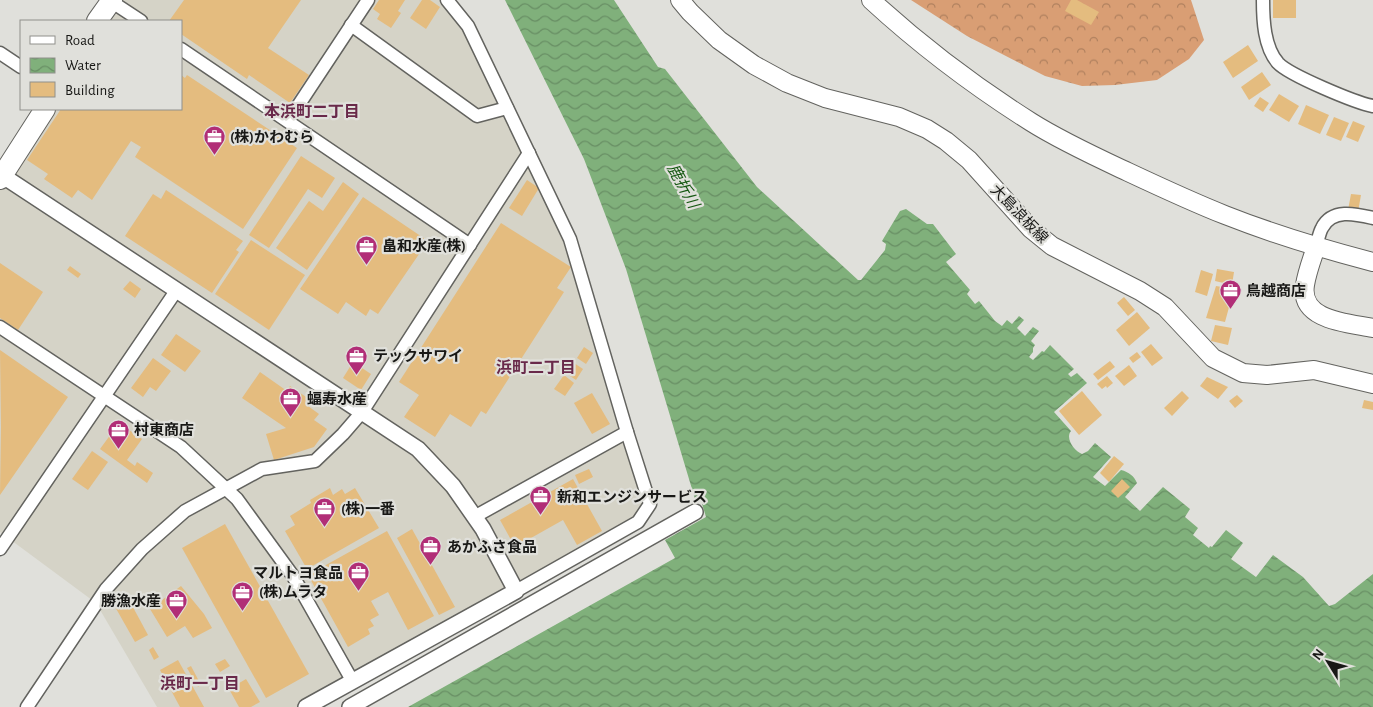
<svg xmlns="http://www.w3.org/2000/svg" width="1373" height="707" font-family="'Alegreya Sans','Noto Sans JP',sans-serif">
  <defs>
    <pattern id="forest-crowns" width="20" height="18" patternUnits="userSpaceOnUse" patternTransform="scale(1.25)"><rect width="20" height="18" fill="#d99e74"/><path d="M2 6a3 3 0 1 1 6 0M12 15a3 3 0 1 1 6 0" fill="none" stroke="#af805e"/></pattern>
    <pattern id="water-waves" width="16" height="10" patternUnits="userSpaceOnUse" patternTransform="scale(1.25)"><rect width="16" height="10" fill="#80b07b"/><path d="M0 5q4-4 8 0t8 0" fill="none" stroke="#688e64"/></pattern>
  </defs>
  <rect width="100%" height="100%" fill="#e0e0db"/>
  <path fill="#d5d3c7" d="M112 0H453L468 14 544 185 621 412 650 504 638 522 304 707H157L96 603 0 532V179L45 109H181V21H99Z"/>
  <path fill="url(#forest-crowns)" d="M911 0H1191L1204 40 1189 59 1157 80 1115 85 1082 86 1045 76 967 36Z"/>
  <path fill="url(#water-waves)" d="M505 0H614L658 67 665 69 757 187 858 280H861L885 250 886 244 882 241 900 211 906 209 927 224H933L956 254 946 262 970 290 967 294 975 304 979 301 995 321 1002 326 1007 320 1012 324 1019 316 1024 320 1017 328 1025 336 1033 327 1039 331 1031 341 1035 345 1033 348V352L1029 357 1033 360 1042 351 1044 352 1050 345 1074 369 1068 374 1071 377 1077 373 1087 383 1054 412 1071 431C1065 438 1074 451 1082 454L1088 451 1095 443 1111 457 1093 477 1105 486 1121 470C1129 472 1134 476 1137 483L1125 497 1140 511 1163 487 1190 509 1185 517 1198 528 1193 535 1209 548 1210 546 1212 547 1226 530 1243 543 1231 559 1256 577 1273 555 1303 577 1329 606 1335 604 1373 574V707H408L675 558 665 540 706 517 700 497 695 499 626 269 584 159Z"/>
  <g fill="#e4bc7f">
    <path d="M184 0H301L268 48 309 75 290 103 249 75 247 79 181 34V21H169Z"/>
    <path d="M379 0H405L398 11 401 13 391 28 377 19 380 14 373 9Z"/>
    <path d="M422 0H430L440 7 426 29 410 18Z"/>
    <path d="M1071 0H1077L1099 12 1091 25 1065 11Z"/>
    <rect x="1273" y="0" width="23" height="18"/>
    <path d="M1248 45 1258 61 1233 78 1223 62Z"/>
    <path d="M1262 72 1271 85 1249 100 1241 87Z"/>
    <path d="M181 75 185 78 187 75 297 148 243 229 135 157 141 147 131 141 92 200 78 190 72 198 44 179 48 174 27 160 61 109H181Z"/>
    <path d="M1279 94 1299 106 1289 122 1269 110Z"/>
    <path d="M1260 97 1269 103 1263 112 1254 106Z"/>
    <path d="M1306 105 1329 115 1320 134 1298 124Z"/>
    <path d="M1334 117 1349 123 1341 141 1326 135Z"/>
    <path d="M1353 121 1365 126 1358 142 1346 137Z"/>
    <path d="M301 156 335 178 322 198 308 189 269 248 249 235Z"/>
    <path d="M527 180 539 188 522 216 509 208Z"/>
    <path d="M343 182 359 194 307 270 276 248 309 201 323 211Z"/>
    <path d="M166 190 243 241 236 250 239 252 212 293 125 236 153 194 161 199Z"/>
    <path d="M1351 194 1361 195 1358 212 1348 210Z"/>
    <path d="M363 197 428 241 378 314 370 309 366 316 346 302 338 314 300 289Z"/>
    <path d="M501 223 571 267 557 288 564 292 486 414 481 411 471 427 450 414 435 437 404 417 419 395 399 382Z"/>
    <path d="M251 240 305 275 269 330 215 294Z"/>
    <path d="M0 263 43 292 18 330 0 318Z"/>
    <path d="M70 266 81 274 78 278 67 270Z"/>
    <path d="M1217 269 1234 272 1232 285 1215 281Z"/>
    <path d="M1201 270 1213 274 1207 296 1195 292Z"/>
    <path d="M130 281 141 289 135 298 123 289Z"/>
    <path d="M1216 286 1234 289 1225 322 1206 318Z"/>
    <path d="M1124 297 1135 310 1128 316 1117 303Z"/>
    <path d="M1137 312 1150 328 1129 346 1116 330Z"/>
    <path d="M1215 325 1232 328 1228 345 1211 341Z"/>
    <path d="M176 334 201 351 185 372 161 355Z"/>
    <path d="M1151 344 1163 358 1152 366 1141 352Z"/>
    <path d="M584 347 593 353 586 364 577 358Z"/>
    <path d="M0 350 68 397 0 495 1 427Z"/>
    <path d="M1137 352 1141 357 1133 363 1129 358Z"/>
    <path d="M153 358 171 371 156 391 150 387 143 397 131 388Z"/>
    <path d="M1110 361 1115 367 1098 380 1093 374Z"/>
    <path d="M353 362 371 374 361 390 343 378Z"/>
    <path d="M574 363 583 369 576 380 567 374Z"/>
    <path d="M1129 365 1137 376 1124 386 1115 376Z"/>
    <path d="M260 372 287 391 290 386 312 401 308 406 319 414 314 420 327 429 314 447 274 460 266 434 286 428 242 398Z"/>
    <path d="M564 375 574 383 565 396 554 389Z"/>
    <path d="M1107 376 1113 383 1107 388 1106 386 1102 389 1097 384Z"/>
    <path d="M1207 377 1228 387 1218 399 1200 386Z"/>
    <path d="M1082 391 1102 415 1079 435 1059 411Z"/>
    <path d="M1182 391 1189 398 1172 416 1164 408Z"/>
    <path d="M592 393 610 424 592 434 574 403Z"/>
    <path d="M1237 395 1243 401 1235 408 1229 401Z"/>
    <path d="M1364 400 1373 402V410L1362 408Z"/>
    <path d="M119 423 142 439 127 460 135 466 137 462 153 473 147 483 100 449Z"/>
    <path d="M92 451 108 462 88 490 72 479Z"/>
    <path d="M1114 456 1124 464 1109 482 1100 473Z"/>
    <path d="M589 469 593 477 579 484 575 475Z"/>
    <path d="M573 479 602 531 577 545 563 520 515 547 500 520Z"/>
    <path d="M1122 479 1130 487 1118 498 1111 491Z"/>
    <path d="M330 488 333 495 342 489 345 494 355 488 379 528 307 569 285 531 295 525 290 516 311 503 310 500Z"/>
    <path d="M225 524 309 674 266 698 182 548Z"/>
    <path d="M412 529 455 607 439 615 397 538Z"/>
    <path d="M387 531 434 616 408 630 388 592 371 601 379 615 370 620 374 626 368 629 370 634 348 647 308 575Z"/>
    <path d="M181 586 204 614 212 628 193 638 185 626 167 637 150 609Z"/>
    <path d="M128 598 148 635 135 642 114 605Z"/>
    <path d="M153 647 159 657 154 660 149 650Z"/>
    <path d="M225 659 230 666 220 672 215 664Z"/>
    <path d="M178 660 204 707H180L160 670Z"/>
    <path d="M191 666 201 685 198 687 187 668Z"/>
    <path d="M246 679 260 702 251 707H239L229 689Z"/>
  </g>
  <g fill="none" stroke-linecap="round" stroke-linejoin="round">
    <defs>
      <g id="minor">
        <path d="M109 0 141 21"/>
        <path d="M447 0 468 26 570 239 627 432 650 504 638 522 516 591"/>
        <path d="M1263 0C1263 20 1264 47 1278 63 1289 75 1356 103 1373 106"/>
        <path d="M351 25 477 116 507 108"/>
        <path d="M181 49 470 245"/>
        <path d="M0 53 21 67"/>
        <path d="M288 121 368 0"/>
        <path d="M1316 247C1318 241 1319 233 1322 228 1332 208 1356 214 1373 218"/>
        <path d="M0 327 181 447 237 499 293 576 353 682"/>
        <path d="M474 517 627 432"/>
        <path d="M0 549 176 291"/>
        <path d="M27 707 106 589 142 549 185 511 262 469 315 461 343 434 362 412 529 153"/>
      </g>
      <g id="tertiary">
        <path d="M0 174 418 449 453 486 483 529 516 591 306 707"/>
        <path d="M350 707 695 512"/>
      </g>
      <g id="secondary">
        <path d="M680 0 690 12 719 40 754 65 787 83 825 98 899 117 927 129 946 141 969 160 1031 229 1052 246 1140 291 1165 307 1213 358 1243 373 1267 375 1314 370 1373 384"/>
        <path d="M871 0C920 45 974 86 1031 122 1061 141 1096 157 1128 172 1160 187 1192 202 1225 215 1273 234 1323 249 1373 262"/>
        <path d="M1316 247C1312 259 1307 272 1305 285 1299 321 1349 323 1373 328"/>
      </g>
      <g id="primary">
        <path d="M97 21 112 0"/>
        <path d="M0 179 45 109"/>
      </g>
    </defs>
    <use href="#minor" stroke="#63635f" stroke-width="15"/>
    <use href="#tertiary" stroke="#63635f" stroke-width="18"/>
    <use href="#secondary" stroke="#63635f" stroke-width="20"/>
    <use href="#primary" stroke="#63635f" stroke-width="22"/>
    <use href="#minor" stroke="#fff" stroke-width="12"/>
    <use href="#tertiary" stroke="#fff" stroke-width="15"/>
    <use href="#secondary" stroke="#fff" stroke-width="18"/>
    <use href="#primary" stroke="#fff" stroke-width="20"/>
  </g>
  <defs>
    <symbol id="office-pin" viewBox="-11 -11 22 30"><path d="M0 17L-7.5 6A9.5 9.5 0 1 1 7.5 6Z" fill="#b12e77" stroke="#e0e0db"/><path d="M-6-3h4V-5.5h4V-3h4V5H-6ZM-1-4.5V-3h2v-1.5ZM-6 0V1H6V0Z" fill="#fff"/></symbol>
  </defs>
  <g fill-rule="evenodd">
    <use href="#office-pin" x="202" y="124" width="25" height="34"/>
    <use href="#office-pin" x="354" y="234" width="25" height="34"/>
    <use href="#office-pin" x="1218" y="278" width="25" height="34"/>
    <use href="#office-pin" x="344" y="344" width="25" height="34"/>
    <use href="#office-pin" x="278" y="386" width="25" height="34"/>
    <use href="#office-pin" x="106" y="418" width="25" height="34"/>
    <use href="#office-pin" x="528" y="484" width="25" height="34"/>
    <use href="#office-pin" x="312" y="496" width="25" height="34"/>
    <use href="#office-pin" x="418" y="534" width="25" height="34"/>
    <use href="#office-pin" x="346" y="560" width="25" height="34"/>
    <use href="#office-pin" x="230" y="580" width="25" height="34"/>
    <use href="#office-pin" x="164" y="588" width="25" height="34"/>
  </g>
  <g text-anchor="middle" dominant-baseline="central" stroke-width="4.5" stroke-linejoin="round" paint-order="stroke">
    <g font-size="15" font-weight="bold" fill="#181816" stroke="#e0e0db" text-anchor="start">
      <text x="230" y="137">(株)かわむら</text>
      <text x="382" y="246">畠和水産(株)</text>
      <text x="1246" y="291">鳥越商店</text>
      <text x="373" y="356">テックサワイ</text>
      <text x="307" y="399">蝠寿水産</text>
      <text x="134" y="430">村東商店</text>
      <text x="557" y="497">新和エンジンサービス</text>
      <text x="341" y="509">(株)一番</text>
      <text x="447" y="547">あかふさ食品</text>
      <text x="343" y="573" text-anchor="end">マルトヨ食品</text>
      <text x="259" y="592">(株)ムラタ</text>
      <text x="161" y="601" text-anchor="end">勝漁水産</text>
    </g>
    <g font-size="15" fill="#181816" stroke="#e0e0db">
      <text transform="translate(1019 214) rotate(46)">大島浪板線</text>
    </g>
    <g font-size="16" font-weight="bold" fill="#69294a" stroke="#e0e0db">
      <text x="312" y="112">本浜町二丁目</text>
      <text x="536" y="368">浜町二丁目</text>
      <text x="200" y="684">浜町一丁目</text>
    </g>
    <g font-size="16" font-style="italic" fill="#175913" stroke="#e0e0db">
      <text transform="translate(683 186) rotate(61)">鹿折川</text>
    </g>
  </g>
  <rect x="20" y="20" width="162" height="90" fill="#e0e0db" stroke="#90908c"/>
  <rect x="30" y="36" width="25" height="8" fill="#ffffff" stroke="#90908c"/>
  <text x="65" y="45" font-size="15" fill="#181816">Road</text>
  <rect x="30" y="58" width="25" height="15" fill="url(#water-waves)" stroke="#90908c"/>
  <text x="65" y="70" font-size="15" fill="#181816">Water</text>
  <rect x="30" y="82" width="25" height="15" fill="#e4bc7f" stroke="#90908c"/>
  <text x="65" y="95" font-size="15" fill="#181816">Building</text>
  <g transform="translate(1328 662) rotate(307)" stroke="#e0e0db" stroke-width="4" paint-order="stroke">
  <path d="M0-4L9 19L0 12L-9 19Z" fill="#181816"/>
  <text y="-8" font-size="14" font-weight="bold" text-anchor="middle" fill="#181816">N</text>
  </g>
</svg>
